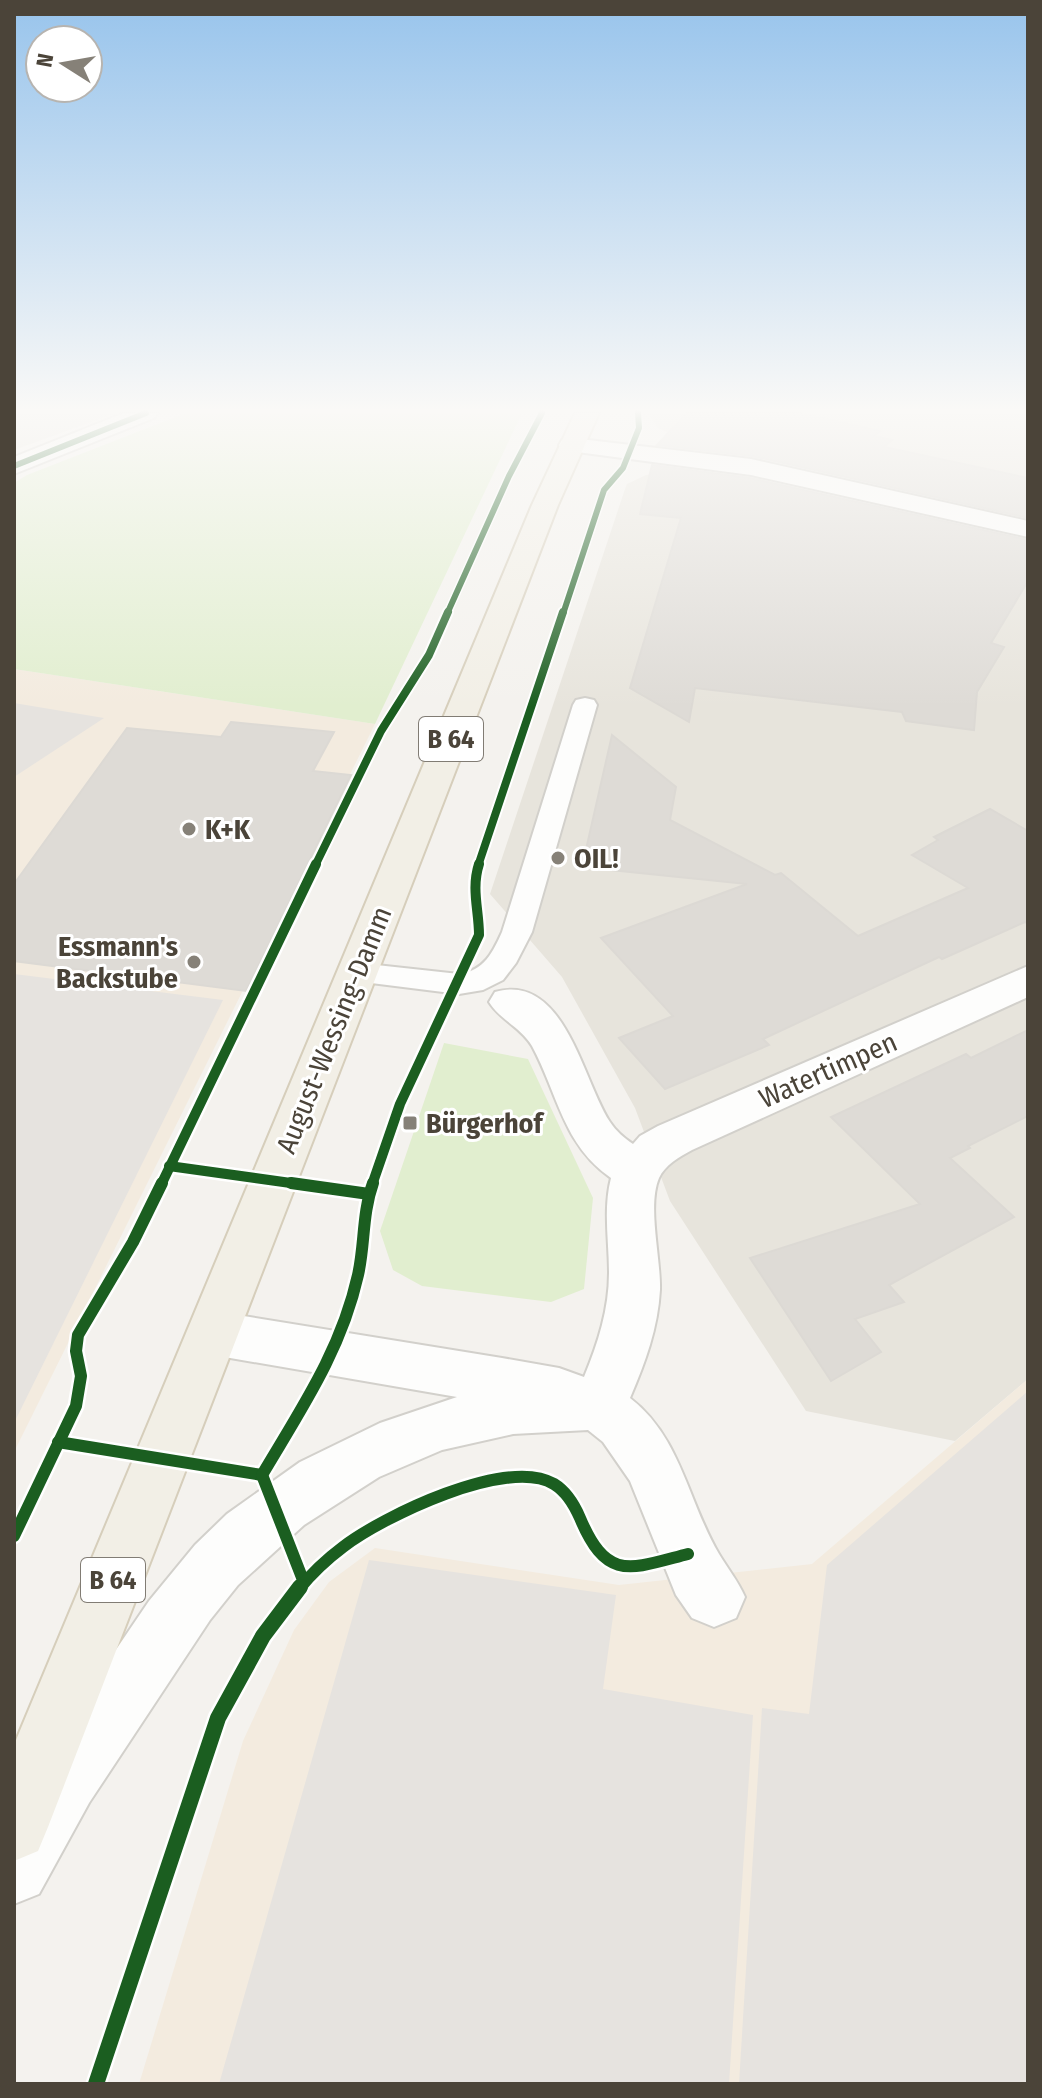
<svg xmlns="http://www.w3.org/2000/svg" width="1042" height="2098" font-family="'Fira Sans Condensed',sans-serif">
  <rect width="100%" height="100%" fill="#f4f2ee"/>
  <g fill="#e7e4dc">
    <path d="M14 413H116L14 450Z"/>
    <path d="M648 413H1028V516L682 439 658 428Z"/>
    <path d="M672 471 763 480 1028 541V1379L955 1441 806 1411 670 1201 635 1108 562 977 490 894 625 489 627 484 646 475Z"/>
  </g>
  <g fill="#f3ebdf">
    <path d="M14 669 375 724 14 1452Z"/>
    <path d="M1028 1379V2084H139L243 1741 294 1630 329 1582 375 1548 619 1585 812 1564Z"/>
  </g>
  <g fill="#e1eecf">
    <path d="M186 413H522L375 724 14 669V483L27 475Z"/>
    <path d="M444 1043 528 1059 593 1198 584 1289 551 1302 422 1286 393 1270 380 1231Z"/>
  </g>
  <g fill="#e6e3df">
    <path d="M14 703 104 718 14 777Z"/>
    <path d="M14 974 223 1000 14 1423Z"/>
    <path d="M1028 1391V2084H739L762 1708 809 1714 827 1565Z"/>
    <path d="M369 1560 616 1595 603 1689 753 1715 729 2084H219Z"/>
  </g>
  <g fill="#dedbd6" stroke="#dcd9d4" stroke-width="2">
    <path d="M687 413H800L880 431 874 436 892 440 884 447 1028 478V518L752 456 657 445Z"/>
    <path d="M652 465 750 478 1028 540V581L991 643 1004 647 977 692 974 730 906 721 902 712 695 688 689 722 630 688 681 518 640 514Z"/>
    <path d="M231 722 334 732 313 771 351 775 246 991 14 961V884L127 728 221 737Z"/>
    <path d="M612 735 676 787 670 820 775 875 781 873 858 936 968 888 912 855 938 840 934 837 990 809 1028 831V924L1025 922 942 959 939 957 763 1039 769 1045 665 1089 619 1038 673 1016 601 938 747 884 582 867Z"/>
    <path d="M1028 1030V1116L968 1146 970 1148 950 1158 1014 1217 889 1285 904 1302 855 1319 881 1352 831 1381 750 1258 920 1204 831 1117 966 1054 971 1058Z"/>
  </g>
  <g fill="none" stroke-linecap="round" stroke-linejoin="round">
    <defs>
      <path id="service" d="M585 698 594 700 597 705 532 932 516 963 503 980 483 990 459 994 347 980 343 973 347 966 358 963 459 974C484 971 493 952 502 932L573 705 576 700Z"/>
      <g id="minor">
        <path d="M124 413H158L154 418 14 474V457Z"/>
        <path d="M571 438 751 459 1028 521V537L751 475 562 450 559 445 562 440Z"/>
        <path d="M1028 966V997L692 1150C679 1157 665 1165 659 1178 647 1206 661 1259 660 1290 658 1328 645 1363 630 1398 681 1437 688 1502 719 1554 728 1569 738 1581 745 1597L736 1618 714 1627 692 1618 676 1595 630 1481 603 1442 588 1430 513 1434 442 1450 379 1477 304 1525 238 1585 210 1620 89 1803 39 1894 14 1904V1800L149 1601 195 1545 227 1514 300 1462 380 1423 457 1397 213 1355 194 1349 187 1333 194 1317 213 1311 502 1358 559 1368 584 1377C598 1343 609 1309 609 1273 609 1241 603 1209 611 1178 563 1145 558 1094 532 1046 521 1027 500 1020 489 1002L495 992C565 972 583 1082 610 1122 616 1131 624 1138 633 1144L640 1136 658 1126Z"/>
      </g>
      <path id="primary" d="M575 413H599L558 505 48 1827 38 1851 14 1861V1745L532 505Z"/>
    </defs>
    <use href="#service" stroke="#d2d0cb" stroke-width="4"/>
    <use href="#minor" stroke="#d2d0cb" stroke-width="4"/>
    <use href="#primary" stroke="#d6cebb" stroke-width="4"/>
    <use href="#service" fill="#fdfdfc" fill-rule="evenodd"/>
    <use href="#minor" fill="#fdfdfc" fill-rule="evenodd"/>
    <use href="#primary" fill="#f2efe6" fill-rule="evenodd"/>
    <defs>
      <g id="cycleway-far4">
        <path d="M14 466 146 413"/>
        <path d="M447 614 509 476 542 413"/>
        <path d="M563 614 604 490 623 468 639 428 638 413"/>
      </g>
      <g id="cycleway-far3">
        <path d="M315 866 381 731 429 655 448 612"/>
        <path d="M478 866 563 612"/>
      </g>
      <g id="cycleway-far2">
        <path d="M169 1166 305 1185"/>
        <path d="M161 1185 316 864"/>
        <path d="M372 1185 400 1104 479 935C479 910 471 889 479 864"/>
      </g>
      <g id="cycleway-far1">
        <path d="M291 1183 369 1194"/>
        <path d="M58 1442 262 1475"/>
        <path d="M262 1475C301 1409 341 1351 358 1275 365 1244 362 1214 373 1183"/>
        <path d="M262 1475 303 1580"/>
        <path d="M14 1536 76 1406 81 1376 76 1351 78 1335 133 1242 162 1183"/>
        <path d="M299 1589C312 1573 327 1559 343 1547 382 1517 507 1456 554 1484 567 1492 574 1504 580 1518 607 1582 630 1569 688 1554"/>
      </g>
      <path id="cycleway" d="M96 2084 218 1718 263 1636 300 1587"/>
    </defs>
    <use href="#cycleway-far4" stroke="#fff" stroke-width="9"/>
    <use href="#cycleway-far3" stroke="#fff" stroke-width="12"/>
    <use href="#cycleway-far2" stroke="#fff" stroke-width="15"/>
    <use href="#cycleway-far1" stroke="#fff" stroke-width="17"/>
    <use href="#cycleway" stroke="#fff" stroke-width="21"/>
    <use href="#cycleway-far4" stroke="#1b5e20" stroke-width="6"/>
    <use href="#cycleway-far3" stroke="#1b5e20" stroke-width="8"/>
    <use href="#cycleway-far2" stroke="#1b5e20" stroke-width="10"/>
    <use href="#cycleway-far1" stroke="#1b5e20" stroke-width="12"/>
    <use href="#cycleway" stroke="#1b5e20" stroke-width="16"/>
  </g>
  <linearGradient id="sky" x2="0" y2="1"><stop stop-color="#98c4ec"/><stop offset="0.58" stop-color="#faf9f7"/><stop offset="1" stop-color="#faf9f7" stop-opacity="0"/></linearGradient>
  <rect width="1042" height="707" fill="url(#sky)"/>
  <g fill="#868178" stroke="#fff" stroke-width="3">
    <circle cx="189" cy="829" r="8"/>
    <circle cx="558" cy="858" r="8"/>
    <circle cx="194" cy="962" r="8"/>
    <rect x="402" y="1115" width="16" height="16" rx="4"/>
  </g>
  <g text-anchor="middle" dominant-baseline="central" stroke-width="6" stroke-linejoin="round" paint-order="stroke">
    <g fill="#fff" stroke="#817c74" stroke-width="2">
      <rect x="419" y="717" width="64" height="44" rx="6"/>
      <rect x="81" y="1558" width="64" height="44" rx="6"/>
    </g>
    <g font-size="26" font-weight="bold" fill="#4b4439">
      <text x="451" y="739">B 64</text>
      <text x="113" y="1580">B 64</text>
    </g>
    <g font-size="28" font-weight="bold" fill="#4b4439" stroke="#fff" text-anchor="start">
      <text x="205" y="829">K+K</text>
      <text x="574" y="858">OIL!</text>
      <text x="178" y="946" text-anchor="end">Essmann's<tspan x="178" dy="32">Backstube</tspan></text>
      <text x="426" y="1123">Bürgerhof</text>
    </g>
    <g font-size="28" fill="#4b4439" stroke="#fff">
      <text transform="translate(334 1030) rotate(-68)">August-Wessing-Damm</text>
      <text transform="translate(828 1070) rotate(-24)">Watertimpen</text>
    </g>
  </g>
  <rect width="1042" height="2098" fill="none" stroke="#4b4439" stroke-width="32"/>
  <g transform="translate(64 64) rotate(281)"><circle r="38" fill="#ffffff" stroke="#b7b4b0" stroke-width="2"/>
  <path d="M0-6L14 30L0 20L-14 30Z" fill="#868178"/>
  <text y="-12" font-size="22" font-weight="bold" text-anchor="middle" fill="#4b4439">N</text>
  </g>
</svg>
